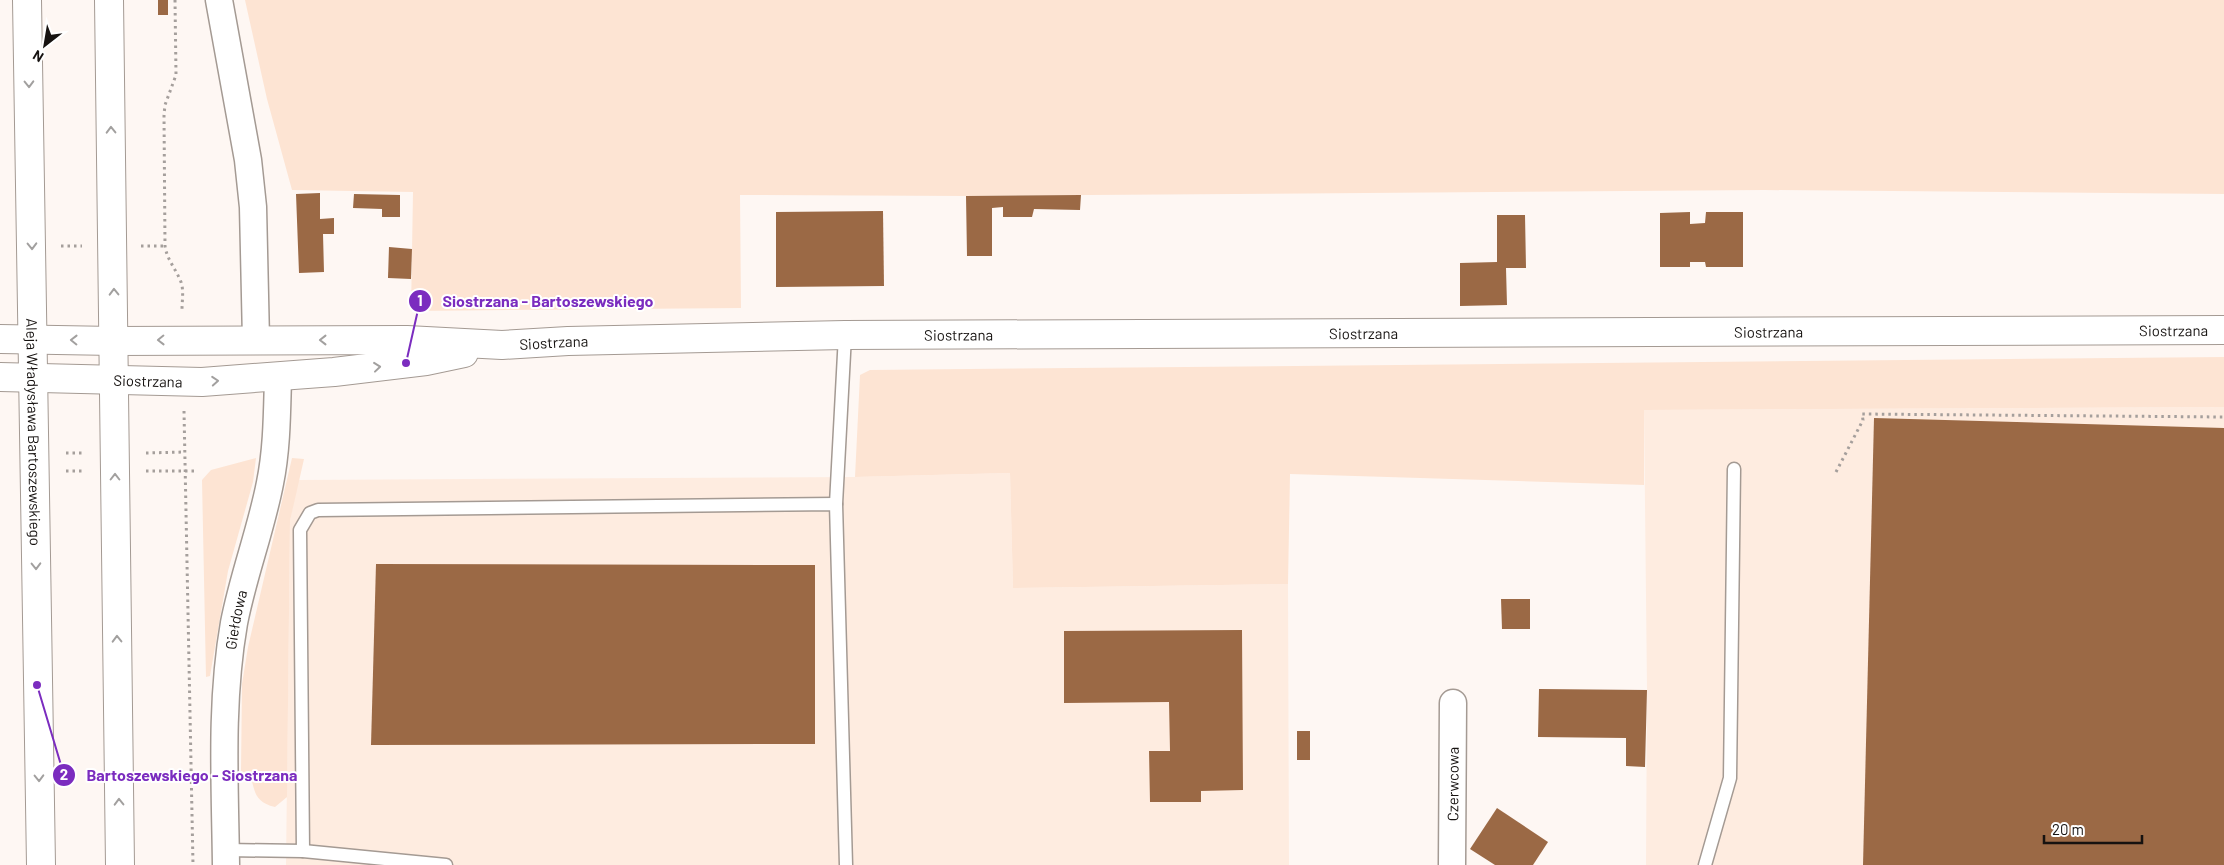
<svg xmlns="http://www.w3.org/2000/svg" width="2224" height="865" font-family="Barlow,sans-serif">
  <rect width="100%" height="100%" fill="#fef7f3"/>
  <g fill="#feece0">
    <path d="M2224 407V865H1646L1647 690 1644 410Z"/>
    <path d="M1010 473 1013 588 1288 584 1289 865H286L290 521 298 480 855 477Z"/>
  </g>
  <g fill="#fde4d3">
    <path d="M245 0H2224V194L1764 190 966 196 740 195 741 308 411 311 413 192 292 190 267 99Z"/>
    <path d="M2224 357V407L1644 410V485L1290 474 1288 584 1013 588 1010 473 855 477 860 375 870 370Z"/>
    <path d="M256 458 253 482 228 571 210 676 206 677 202 480 211 470Z"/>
    <path d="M292 458 304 459 290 521 287 797 275 807C256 802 255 794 251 777L241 771 242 684 248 647Z"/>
  </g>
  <g fill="#9b6945">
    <rect x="158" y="0" width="10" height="15"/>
    <path d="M320 193V219L334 218V234H323L324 272 299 273 296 194Z"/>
    <path d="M354 194 400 195V217H382V209L353 208Z"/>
    <path d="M1081 195 1080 210 1034 209 1032 217H1003V207L992 208V256H967L966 196Z"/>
    <path d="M883 211 884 286 776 287V212Z"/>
    <path d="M1690 212V224L1705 223 1706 212H1743V267H1706L1705 262H1690V267H1660V213Z"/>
    <path d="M1497 215H1525L1526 268H1506L1507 305 1460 306V263L1497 262Z"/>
    <path d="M389 247 412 249 411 279 388 278Z"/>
    <path d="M1874 418 2224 428V865H1863Z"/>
    <path d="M376 564 815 565V744L371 745Z"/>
    <path d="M1501 599H1530V629H1502Z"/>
    <path d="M1242 630 1243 790 1201 791V802H1150L1149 751H1170L1169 702 1064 703V631Z"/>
    <path d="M1539 689 1647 690 1645 767 1626 766V738L1538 737Z"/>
    <rect x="1297" y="731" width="13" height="29"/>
    <path d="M1497 808 1548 842 1533 865H1495L1470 849Z"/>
  </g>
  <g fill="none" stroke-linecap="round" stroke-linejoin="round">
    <defs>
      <g id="service">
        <path d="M836 504 845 335"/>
        <path d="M226 850 303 851 300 530 310 513 318 510 836 504 846 865"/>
        <path d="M303 851 446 865"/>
        <path d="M1705 865 1730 778 1734 469"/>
      </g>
      <g id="minor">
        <path d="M219 0 248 160 253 207 256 340"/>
        <path id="s1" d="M226 865C225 784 220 703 234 623 243 576 261 530 270 483 277 449 277 412 278 377"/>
        <path id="s2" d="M1452 865 1453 703"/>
      </g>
      <g id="tertiary">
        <path id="s3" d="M0 339 114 341 407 340 502 345 568 341 845 335 2224 330"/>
        <path id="s4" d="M0 377 202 382 334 372 426 361 464 353"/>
      </g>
      <g id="primary">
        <path id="s5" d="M27 0 41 865"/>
        <path d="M109 0 120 865"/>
      </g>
    </defs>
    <use href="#service" stroke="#a49a93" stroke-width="15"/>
    <use href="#minor" stroke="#a49a93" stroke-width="29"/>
    <use href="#tertiary" stroke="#a49a93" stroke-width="30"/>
    <use href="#primary" stroke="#a49a93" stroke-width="30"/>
    <g stroke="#a59f9c" stroke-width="3" stroke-dasharray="2.5 4" stroke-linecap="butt">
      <path d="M175 0 176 75 165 105 164 115 165 246C167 260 176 269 181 282 184 291 182 300 182 310"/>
      <path d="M61 246H82"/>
      <path d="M141 246H165"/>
      <path d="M184 411 193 865"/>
      <path d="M66 453H84"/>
      <path d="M146 453 185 452"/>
      <path d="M66 471H84"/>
      <path d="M146 471H197"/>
      <path d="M1836 472 1863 420 1862 414 2224 417"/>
    </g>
    <use href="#service" stroke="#fff" stroke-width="12"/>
    <use href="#minor" stroke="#fff" stroke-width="26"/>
    <use href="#tertiary" stroke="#fff" stroke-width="28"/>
    <use href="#primary" stroke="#fff" stroke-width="28"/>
  </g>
  <defs><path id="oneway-chevron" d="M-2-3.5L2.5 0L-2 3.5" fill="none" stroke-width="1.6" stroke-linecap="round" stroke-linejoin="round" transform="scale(1.25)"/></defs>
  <g stroke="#a2a09f">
    <use href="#oneway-chevron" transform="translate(29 84) rotate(89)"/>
    <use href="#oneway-chevron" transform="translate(111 130) rotate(-91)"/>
    <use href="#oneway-chevron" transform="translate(32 246) rotate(89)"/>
    <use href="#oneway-chevron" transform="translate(114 292) rotate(-91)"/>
    <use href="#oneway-chevron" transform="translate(74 340) rotate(-179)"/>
    <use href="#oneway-chevron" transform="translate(161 340) rotate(179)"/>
    <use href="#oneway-chevron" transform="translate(323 340) rotate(180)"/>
    <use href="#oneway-chevron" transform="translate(377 367) rotate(-6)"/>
    <use href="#oneway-chevron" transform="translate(215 381) rotate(-4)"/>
    <use href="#oneway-chevron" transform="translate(115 477) rotate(-90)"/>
    <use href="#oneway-chevron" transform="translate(36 566) rotate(89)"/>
    <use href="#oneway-chevron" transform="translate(117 639) rotate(-91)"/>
    <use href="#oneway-chevron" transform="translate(39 778) rotate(89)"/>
    <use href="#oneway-chevron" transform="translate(119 802) rotate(-91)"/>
  </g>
  <g text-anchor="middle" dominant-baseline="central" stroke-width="4" stroke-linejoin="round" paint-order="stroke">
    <g font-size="15" fill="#161210" stroke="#fff">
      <text stroke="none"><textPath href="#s3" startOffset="2174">Siostrzana</textPath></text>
      <text stroke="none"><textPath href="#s3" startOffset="1769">Siostrzana</textPath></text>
      <text stroke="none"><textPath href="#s3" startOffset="1364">Siostrzana</textPath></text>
      <text stroke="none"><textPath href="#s3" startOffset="959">Siostrzana</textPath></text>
      <text stroke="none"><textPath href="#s3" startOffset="554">Siostrzana</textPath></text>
      <text stroke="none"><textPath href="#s4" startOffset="148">Siostrzana</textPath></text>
      <text stroke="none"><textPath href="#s5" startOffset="432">Aleja Władysława Bartoszewskiego</textPath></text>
      <text stroke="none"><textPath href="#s1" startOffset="246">Giełdowa</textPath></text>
      <text stroke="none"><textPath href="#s2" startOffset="81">Czerwcowa</textPath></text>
    </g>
  </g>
  <path fill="none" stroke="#7b2cbf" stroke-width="2" d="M406 363L420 301M37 685L64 775"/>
  <g fill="#7b2cbf" stroke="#fff" stroke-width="2">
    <circle cx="406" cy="363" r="5"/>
    <circle cx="37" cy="685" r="5"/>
    <circle cx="420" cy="301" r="12"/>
    <circle cx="64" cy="775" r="12"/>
  </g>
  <g font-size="15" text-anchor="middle" font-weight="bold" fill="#fff">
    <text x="420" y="306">1</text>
    <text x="64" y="780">2</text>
  </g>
  <g font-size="16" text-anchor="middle" font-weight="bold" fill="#7b2cbf" stroke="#fff" stroke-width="4" stroke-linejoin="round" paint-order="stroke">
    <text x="548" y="307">Siostrzana - Bartoszewskiego</text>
    <text x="192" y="781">Bartoszewskiego - Siostrzana</text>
  </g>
  <g transform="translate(45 45) rotate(211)" stroke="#ffffff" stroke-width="4" paint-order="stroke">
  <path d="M0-4L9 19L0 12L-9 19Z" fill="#161210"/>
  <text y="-8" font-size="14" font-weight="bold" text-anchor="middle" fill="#161210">N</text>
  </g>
  <path d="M2044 835v8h98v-8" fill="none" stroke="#161210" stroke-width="2.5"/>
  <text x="2052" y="835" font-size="15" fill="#161210" stroke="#ffffff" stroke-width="4" paint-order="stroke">20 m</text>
</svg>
